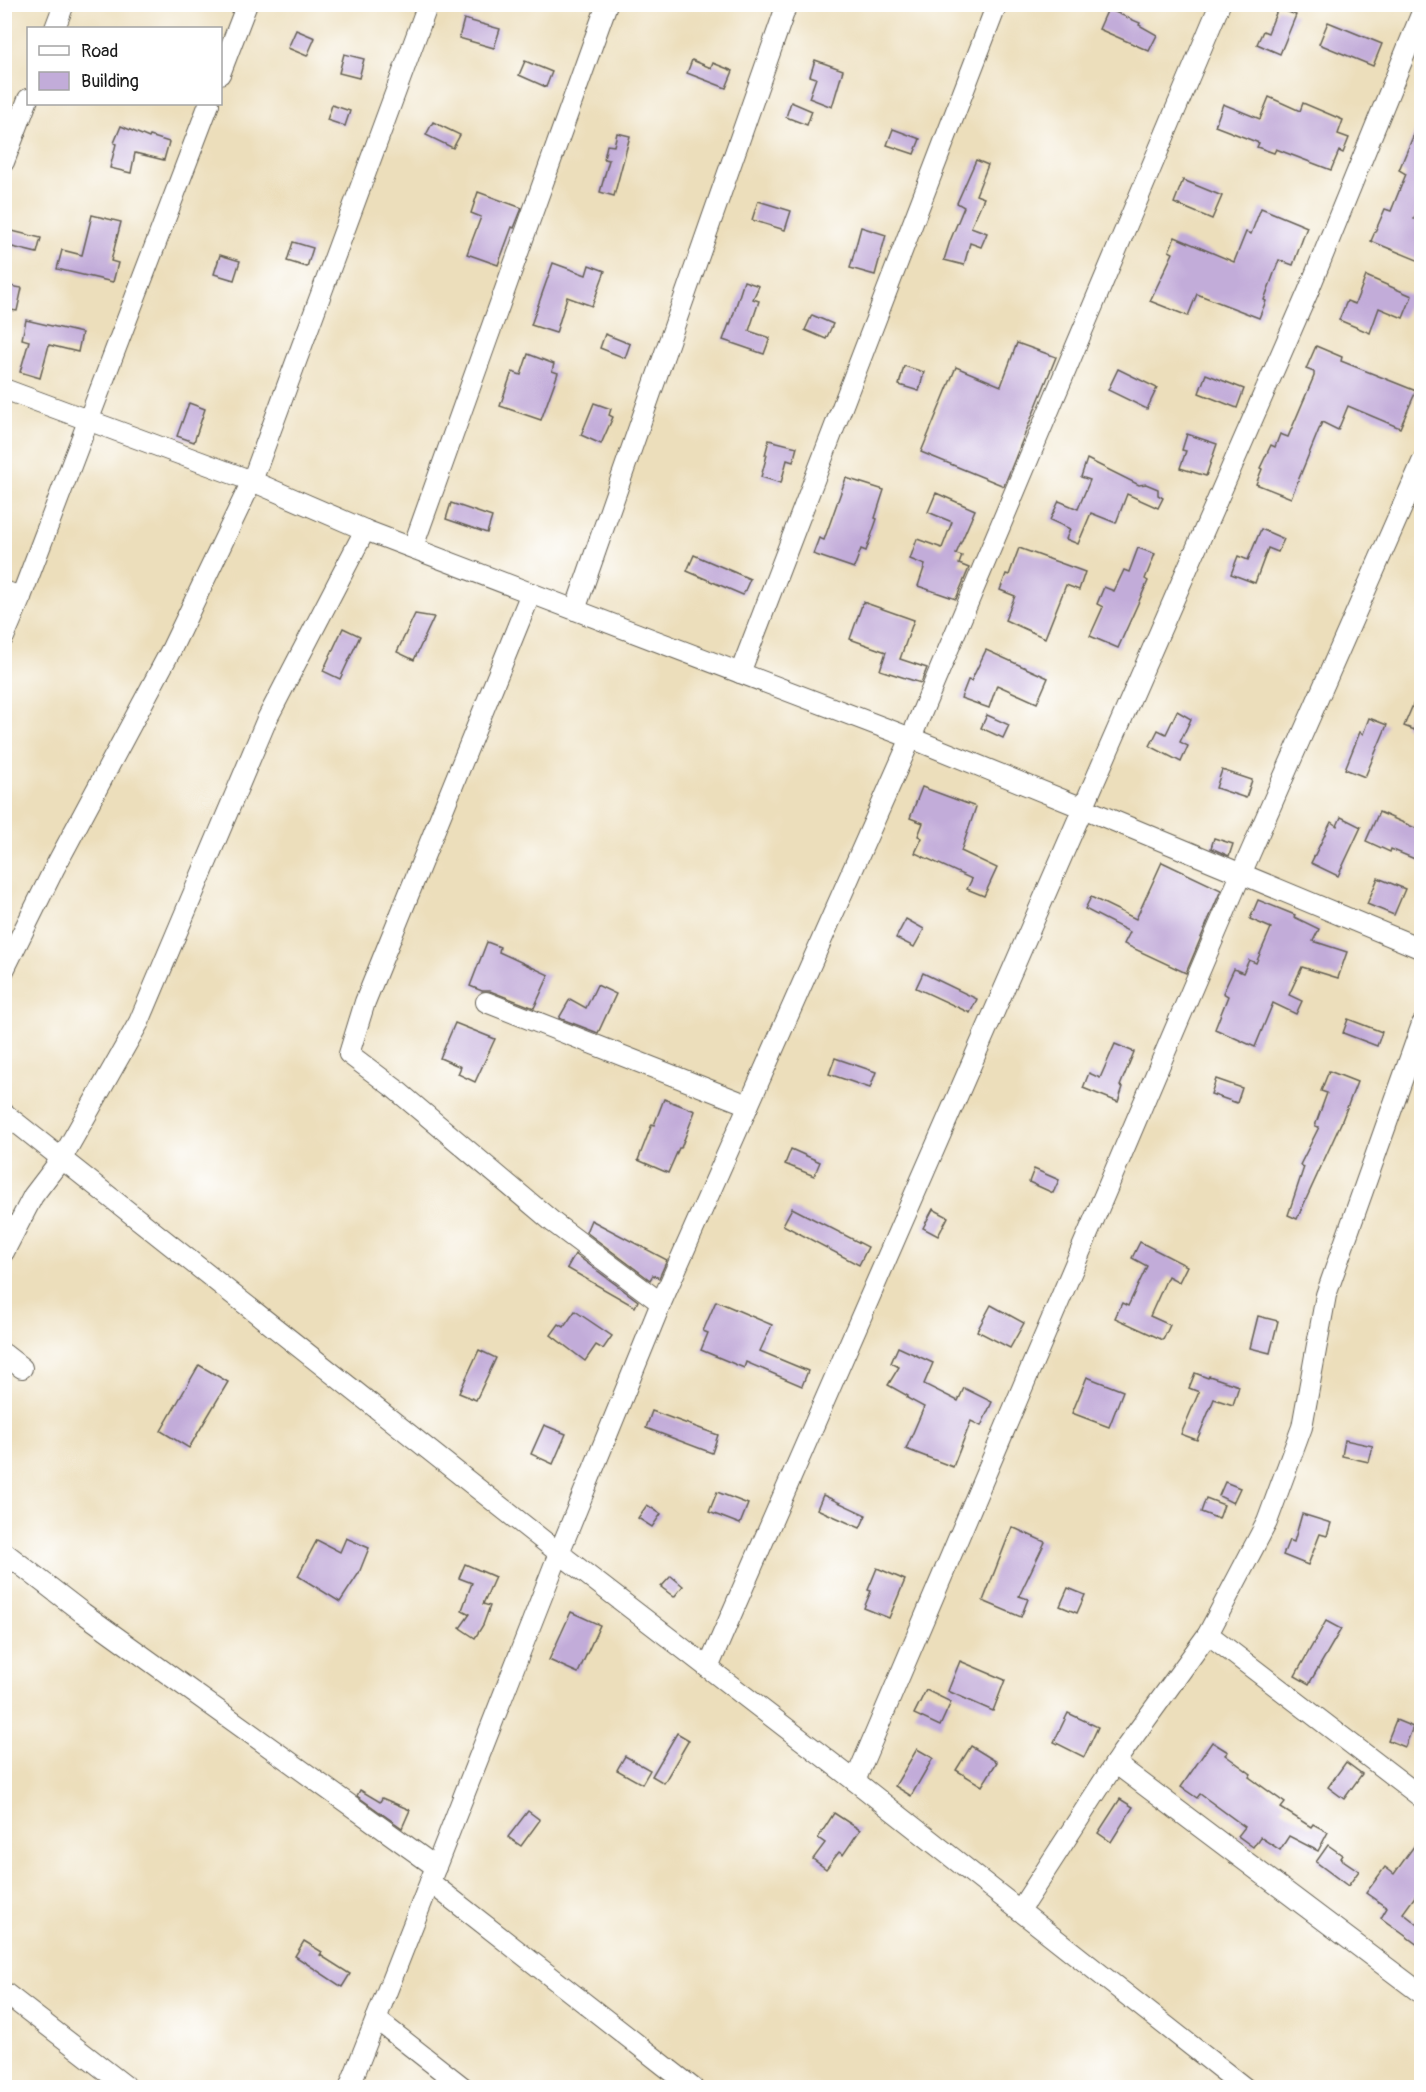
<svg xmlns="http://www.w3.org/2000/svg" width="1426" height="2092" font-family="Pangolin,sans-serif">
  <rect width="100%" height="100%" fill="#fff"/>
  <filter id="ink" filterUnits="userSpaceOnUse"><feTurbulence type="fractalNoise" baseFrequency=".0167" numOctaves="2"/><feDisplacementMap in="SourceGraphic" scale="12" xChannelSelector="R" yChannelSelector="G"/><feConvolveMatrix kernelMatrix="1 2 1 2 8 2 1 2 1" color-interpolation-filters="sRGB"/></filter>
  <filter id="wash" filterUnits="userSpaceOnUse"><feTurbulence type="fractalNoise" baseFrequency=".008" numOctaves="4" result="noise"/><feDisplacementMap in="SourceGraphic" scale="24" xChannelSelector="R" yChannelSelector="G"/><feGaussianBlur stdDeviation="1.35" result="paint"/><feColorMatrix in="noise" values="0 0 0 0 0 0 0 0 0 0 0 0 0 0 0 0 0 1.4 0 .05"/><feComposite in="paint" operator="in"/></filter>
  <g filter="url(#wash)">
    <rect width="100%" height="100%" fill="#ecdebb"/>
    <g id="blocks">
      <g fill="#c2acd9">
        <path d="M1278 8 1296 15 1280 54 1257 44 1263 31 1268 33Z"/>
        <path d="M1108 9 1140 23 1139 25 1157 35 1149 51 1099 29Z"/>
        <path d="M464 19 500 29 494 48 459 38Z"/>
        <path d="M1328 22 1382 44 1373 66 1319 44Z"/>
        <path d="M296 30 315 38 307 56 288 48Z"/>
        <path d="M344 54 364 59 359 78 339 73Z"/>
        <path d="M692 60 711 68 713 63 733 71 726 88 687 73Z"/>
        <path d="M815 60 843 70 832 107 809 98 816 78 810 76Z"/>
        <path d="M525 61 552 72 546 87 519 75Z"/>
        <path d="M1269 97 1300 111 1303 103 1343 120 1338 134 1349 138 1343 153 1339 151 1331 170 1276 149 1274 153 1257 147 1259 143 1215 126 1223 104 1260 119Z"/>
        <path d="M791 102 812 111 807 125 786 117Z"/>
        <path d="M332 105 350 111 345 126 327 120Z"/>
        <path d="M1420 120 1422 201 1414 219 1422 220V262L1371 241 1385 209 1391 211 1406 174 1399 170Z"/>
        <path d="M433 122 460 135 453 148 426 135Z"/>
        <path d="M121 126 149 138 150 136 169 142 164 160 135 153 131 173 110 168 116 144 114 143Z"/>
        <path d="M893 129 920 139 914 154 887 145Z"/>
        <path d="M617 133 630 136 614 196 600 192 609 160 604 159 607 145 614 146Z"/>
        <path d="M976 160 988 165 976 195 984 198 971 227 987 233 981 247 970 243 964 265 944 260 950 241 964 207 957 203Z"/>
        <path d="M1183 180 1222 196 1212 219 1174 203Z"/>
        <path d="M478 192 522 208 514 228 512 227 498 265 467 254 481 217 471 213Z"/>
        <path d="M758 201 791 211 785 230 752 220Z"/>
        <path d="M1261 208 1307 227 1293 265 1279 260 1264 300 1266 301 1259 318 1197 294 1188 316 1150 301 1173 253 1169 251 1175 237 1234 262 1246 232 1251 234Z"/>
        <path d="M92 215 121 222 111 261 118 263 113 282 57 269 62 250 82 255Z"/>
        <path d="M861 227 886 235 875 275 850 268Z"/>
        <path d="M12 231 41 238 37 253 8 246Z"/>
        <path d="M293 242 313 248 307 267 287 261Z"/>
        <path d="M220 255 240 261 234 280 214 274Z"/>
        <path d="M553 263 586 275 589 265 605 271 592 306 567 297 556 333 531 325Z"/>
        <path d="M1366 276 1412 296 1403 318 1379 308 1370 333 1339 320 1347 301 1355 304Z"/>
        <path d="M744 281 759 286 753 299 759 301 749 331 770 338 764 354 723 340 729 324 730 325Z"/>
        <path d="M4 285 22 288 17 311 4 309Z"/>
        <path d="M812 315 833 324 826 339 805 330Z"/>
        <path d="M26 320 82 333 78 352 49 345 40 378 20 372 29 341 22 339Z"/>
        <path d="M605 334 630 344 625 358 600 348Z"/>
        <path d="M1017 343 1056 357 1004 486 921 452 956 367 1001 386Z"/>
        <path d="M1316 346 1342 357 1341 361 1416 391 1400 428 1348 406 1338 430 1322 422 1291 498 1256 484 1262 469 1260 468 1271 445 1275 447 1280 434 1288 437 1314 376V372L1306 369Z"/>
        <path d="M528 354 554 364 552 371 558 373 541 420 500 406 512 372 521 375Z"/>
        <path d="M904 366 924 372 919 391 899 385Z"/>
        <path d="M1118 369 1157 388 1147 409 1108 390Z"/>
        <path d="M1206 374 1244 389 1237 408 1199 393Z"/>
        <path d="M189 403 205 409 194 442 177 436Z"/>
        <path d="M594 403 611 409 609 415 613 417 601 444 581 435Z"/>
        <path d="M1187 434 1217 444 1206 476 1180 468 1186 451 1182 450Z"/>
        <path d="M769 440 797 447 793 462 787 460 781 483 761 477 767 455H765Z"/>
        <path d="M1087 459 1139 485 1146 484 1158 489V495L1163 498 1158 508 1127 494 1116 523 1091 513 1078 544 1066 539 1070 529 1050 520 1059 501 1078 509 1090 480 1081 477Z"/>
        <path d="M846 478 884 490 875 518 877 519 866 551 861 549 854 568 813 554 819 538 824 540Z"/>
        <path d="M936 493 975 510 956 554 962 556 959 564 969 568 956 599 918 586 925 565 910 559 917 539 942 548 952 522 928 512Z"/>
        <path d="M451 503 492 517 487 533 446 519Z"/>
        <path d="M1261 529 1284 539 1278 552 1268 548 1255 583 1231 574 1238 556 1248 560Z"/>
        <path d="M1019 548 1085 572 1079 590 1066 585 1045 638 1005 620 1015 596 1000 590 1006 574 1009 575Z"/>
        <path d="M1138 548 1155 554 1145 579 1148 581 1118 648 1090 636 1103 607 1097 604 1104 587 1114 591 1124 570 1129 572Z"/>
        <path d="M694 555 750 579 743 595 687 571Z"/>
        <path d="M863 602 914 620 900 659 927 668 921 683 880 670 886 652 850 639Z"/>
        <path d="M415 614 434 617 414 660 397 652Z"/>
        <path d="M343 628 360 636 340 679 323 671Z"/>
        <path d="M986 650 1048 678 1037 703 997 685 989 708 961 698 968 680 971 681Z"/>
        <path d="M1421 686H1422V733L1404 726Z"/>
        <path d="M1177 711 1191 719 1180 742 1188 746 1181 762 1150 746 1158 730 1166 734Z"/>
        <path d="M987 715 1009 725 1003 738 981 728Z"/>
        <path d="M1369 718 1387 725 1365 777 1345 769 1360 732 1363 734Z"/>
        <path d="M1222 770 1252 780 1246 798 1216 788Z"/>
        <path d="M922 787 976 807 961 851 997 868 984 896 967 889 972 879 915 853 922 838 918 836 923 823 910 818Z"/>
        <path d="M1379 812 1422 831V862L1391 849 1390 852 1366 841Z"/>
        <path d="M1341 817 1361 827 1338 876 1311 863 1331 822 1337 826Z"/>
        <path d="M1214 838 1233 844 1229 856 1211 848Z"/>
        <path d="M1162 862 1221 890 1186 973 1124 944 1130 932 1085 909 1091 897 1136 919Z"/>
        <path d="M1378 878 1405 889 1394 915 1367 904Z"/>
        <path d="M1258 900 1295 915 1294 917 1319 929 1313 941 1347 952 1338 978 1302 967 1289 995 1302 1001 1296 1014 1273 1003 1255 1047 1215 1029 1228 996 1223 993 1234 969 1243 973 1249 960 1256 963 1271 928 1250 919Z"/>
        <path d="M906 919 924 929 914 947 896 938Z"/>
        <path d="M487 942 500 947 499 952 549 975 534 1008 490 991H482L470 986Z"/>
        <path d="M923 973 977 999 970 1013 916 988Z"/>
        <path d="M597 985 616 994 598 1033 559 1018 570 999 586 1008Z"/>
        <path d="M1348 1019 1382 1032 1377 1046 1343 1033Z"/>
        <path d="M455 1023 495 1039 475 1082 458 1074 461 1067 440 1058Z"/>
        <path d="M1115 1044 1134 1052 1120 1086 1123 1087 1118 1102 1083 1088 1089 1073 1100 1078Z"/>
        <path d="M835 1058 876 1072 870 1088 829 1074Z"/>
        <path d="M1329 1071 1357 1082 1341 1123 1297 1219 1288 1215 1304 1167 1300 1165 1319 1127 1315 1126 1327 1093 1321 1091Z"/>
        <path d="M1216 1079 1242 1088 1237 1103 1211 1094Z"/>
        <path d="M664 1099 695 1111 681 1148H679L668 1173 638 1160 652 1124 654 1125Z"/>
        <path d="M791 1149 820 1162 814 1176 785 1164Z"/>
        <path d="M1034 1169 1059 1180 1053 1193 1029 1182Z"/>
        <path d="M792 1208 868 1247 859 1265 783 1225Z"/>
        <path d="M933 1209 948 1217 938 1236 923 1228Z"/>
        <path d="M591 1220 667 1260 659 1278 653 1275 650 1280 586 1232Z"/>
        <path d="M1140 1242 1187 1266 1179 1282 1168 1276 1150 1316 1170 1325 1163 1340 1115 1318 1122 1303 1128 1306 1147 1266 1132 1258Z"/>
        <path d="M575 1254 638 1301 635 1307 567 1268Z"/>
        <path d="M716 1301 772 1325 760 1351 808 1371 802 1386 746 1362 744 1368 701 1350 708 1333 703 1331Z"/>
        <path d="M991 1305 1024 1323 1010 1348 977 1331Z"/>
        <path d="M575 1311 612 1336 603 1349 596 1345 585 1361 551 1335 559 1324 564 1327Z"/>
        <path d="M1258 1316 1278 1321 1270 1353 1250 1348Z"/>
        <path d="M898 1347 933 1363 924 1384 958 1401 964 1388 992 1402 981 1426 971 1421 953 1467 906 1449 924 1407 907 1398 908 1396 888 1385 899 1367 891 1363Z"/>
        <path d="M479 1350 496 1358 476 1400 459 1393Z"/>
        <path d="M199 1365 228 1382 189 1448 161 1431Z"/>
        <path d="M1195 1373 1208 1378 1209 1376 1239 1386 1233 1405 1214 1399 1197 1440 1181 1434 1199 1392 1189 1388Z"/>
        <path d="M1087 1377 1123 1391 1109 1427 1072 1413Z"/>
        <path d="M652 1411 718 1435 712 1453 646 1428Z"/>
        <path d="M544 1425 566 1434 553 1464 531 1454Z"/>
        <path d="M1345 1440 1373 1446 1369 1462 1342 1456Z"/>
        <path d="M1225 1482 1240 1488 1233 1503 1219 1496Z"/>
        <path d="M717 1492 748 1504 740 1524 709 1512Z"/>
        <path d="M823 1495 866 1515 860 1528 817 1509Z"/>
        <path d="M1206 1498 1224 1505 1219 1519 1201 1512Z"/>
        <path d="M647 1505 661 1514 652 1527 638 1518Z"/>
        <path d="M1302 1514 1331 1523 1327 1536 1320 1534 1308 1565 1283 1555 1289 1540 1294 1542Z"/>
        <path d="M1012 1527 1045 1542 1019 1596 1028 1599 1021 1617 983 1601Z"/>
        <path d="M346 1538 369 1548 359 1573 340 1602 298 1576 317 1540 340 1552Z"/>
        <path d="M465 1564 495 1577 483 1604 490 1606 483 1625 475 1638 460 1628 470 1614 462 1610 472 1583 459 1578Z"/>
        <path d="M877 1568 905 1580 889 1618 864 1608 871 1591 868 1590Z"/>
        <path d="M671 1576 683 1586 674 1597 661 1587Z"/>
        <path d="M1068 1588 1085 1595 1077 1613 1060 1606Z"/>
        <path d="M571 1612 600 1625 578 1673 549 1660Z"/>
        <path d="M1326 1621 1341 1629 1309 1684 1295 1676Z"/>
        <path d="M960 1661 1005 1680 993 1711 948 1691Z"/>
        <path d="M926 1690 951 1702 940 1726 914 1714Z"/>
        <path d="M1068 1713 1098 1727 1084 1757 1054 1742Z"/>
        <path d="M1396 1720 1413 1727 1405 1747 1388 1740Z"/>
        <path d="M677 1733 689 1740 664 1783 652 1776Z"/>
        <path d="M1212 1742 1228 1752 1225 1755 1251 1774 1249 1777 1285 1803 1281 1808 1311 1827 1313 1824 1328 1832 1318 1851 1289 1836 1280 1850 1260 1837 1253 1847 1238 1836 1245 1827 1200 1794 1197 1798 1181 1787Z"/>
        <path d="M971 1746 997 1762 982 1786 956 1770Z"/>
        <path d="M917 1749 933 1758 911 1796 895 1786Z"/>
        <path d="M625 1756 650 1770 642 1784 617 1770Z"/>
        <path d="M1346 1762 1362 1774 1344 1799 1328 1787Z"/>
        <path d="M360 1790 380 1802 382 1798 410 1810 402 1828 357 1796Z"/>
        <path d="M1120 1799 1133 1807 1111 1842 1098 1833Z"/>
        <path d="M528 1811 540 1820 521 1846 508 1837Z"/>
        <path d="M834 1813 860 1830 843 1855 839 1852 826 1869 813 1859 825 1843 818 1838Z"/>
        <path d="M1422 1835V1887L1403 1913 1422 1928V1948L1381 1918 1387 1908 1366 1893 1385 1867 1394 1874Z"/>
        <path d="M1328 1845 1342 1855 1340 1858 1359 1871 1348 1886 1316 1862Z"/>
        <path d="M304 1941 322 1952 320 1955 350 1974 342 1987 295 1956Z"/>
      </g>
    </g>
  </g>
  <g filter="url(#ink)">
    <use href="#blocks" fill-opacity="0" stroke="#656054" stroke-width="1.5"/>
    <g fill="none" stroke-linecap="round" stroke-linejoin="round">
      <defs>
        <g id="minor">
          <path d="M55 28 64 4"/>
          <path d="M220 74 247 4"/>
          <path d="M4 162 28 99"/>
          <path d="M4 389 252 481 365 530 911 738 1083 808 1422 949"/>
          <path d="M413 547 607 4"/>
          <path d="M4 591 21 597 209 104"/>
          <path d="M531 593 365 1002 349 1054 394 1088 554 1223 661 1303"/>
          <path d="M575 610 787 4"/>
          <path d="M4 637 21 597"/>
          <path d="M740 673 997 4"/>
          <path d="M4 970 54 869 171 650 252 481 428 4"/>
          <path d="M486 1002 748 1105"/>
          <path d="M4 1113 559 1553 855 1781 1245 2088"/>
          <path d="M4 1252 33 1196 62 1158 139 1022 267 719 365 530"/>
          <path d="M4 1354 22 1368"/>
          <path d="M4 1552 83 1613 436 1867"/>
          <path d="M1208 1634 1422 1798"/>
          <path d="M708 1668 1308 292 1422 12"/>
          <path d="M1115 1763 1422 1994"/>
          <path d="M855 1781 1241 874 1422 462"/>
          <path d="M430 1882 693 2088"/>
          <path d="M1020 1910 1121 1754 1208 1634 1267 1522 1302 1427 1326 1295 1422 1024"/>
          <path d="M4 1992 128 2088"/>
          <path d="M376 2019 464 2088"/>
          <path d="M349 2088 559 1553 661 1303 911 738 1220 4"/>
        </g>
      </defs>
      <use href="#minor" stroke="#656054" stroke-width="22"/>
      <use href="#minor" stroke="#fff" stroke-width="20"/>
    </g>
  </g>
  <rect width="1426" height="2092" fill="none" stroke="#fff" stroke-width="24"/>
  <rect x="27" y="27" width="195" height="78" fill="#ffffff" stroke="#a4a4a4" stroke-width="1.5"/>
  <rect x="39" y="46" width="30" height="9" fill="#ffffff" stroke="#a4a4a4" stroke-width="1.5"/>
  <text x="81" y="57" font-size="18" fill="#1c1c1c">Road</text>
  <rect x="39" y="72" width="30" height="18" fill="#c2acd9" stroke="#a4a4a4" stroke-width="1.5"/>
  <text x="81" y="87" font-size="18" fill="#1c1c1c">Building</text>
</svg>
